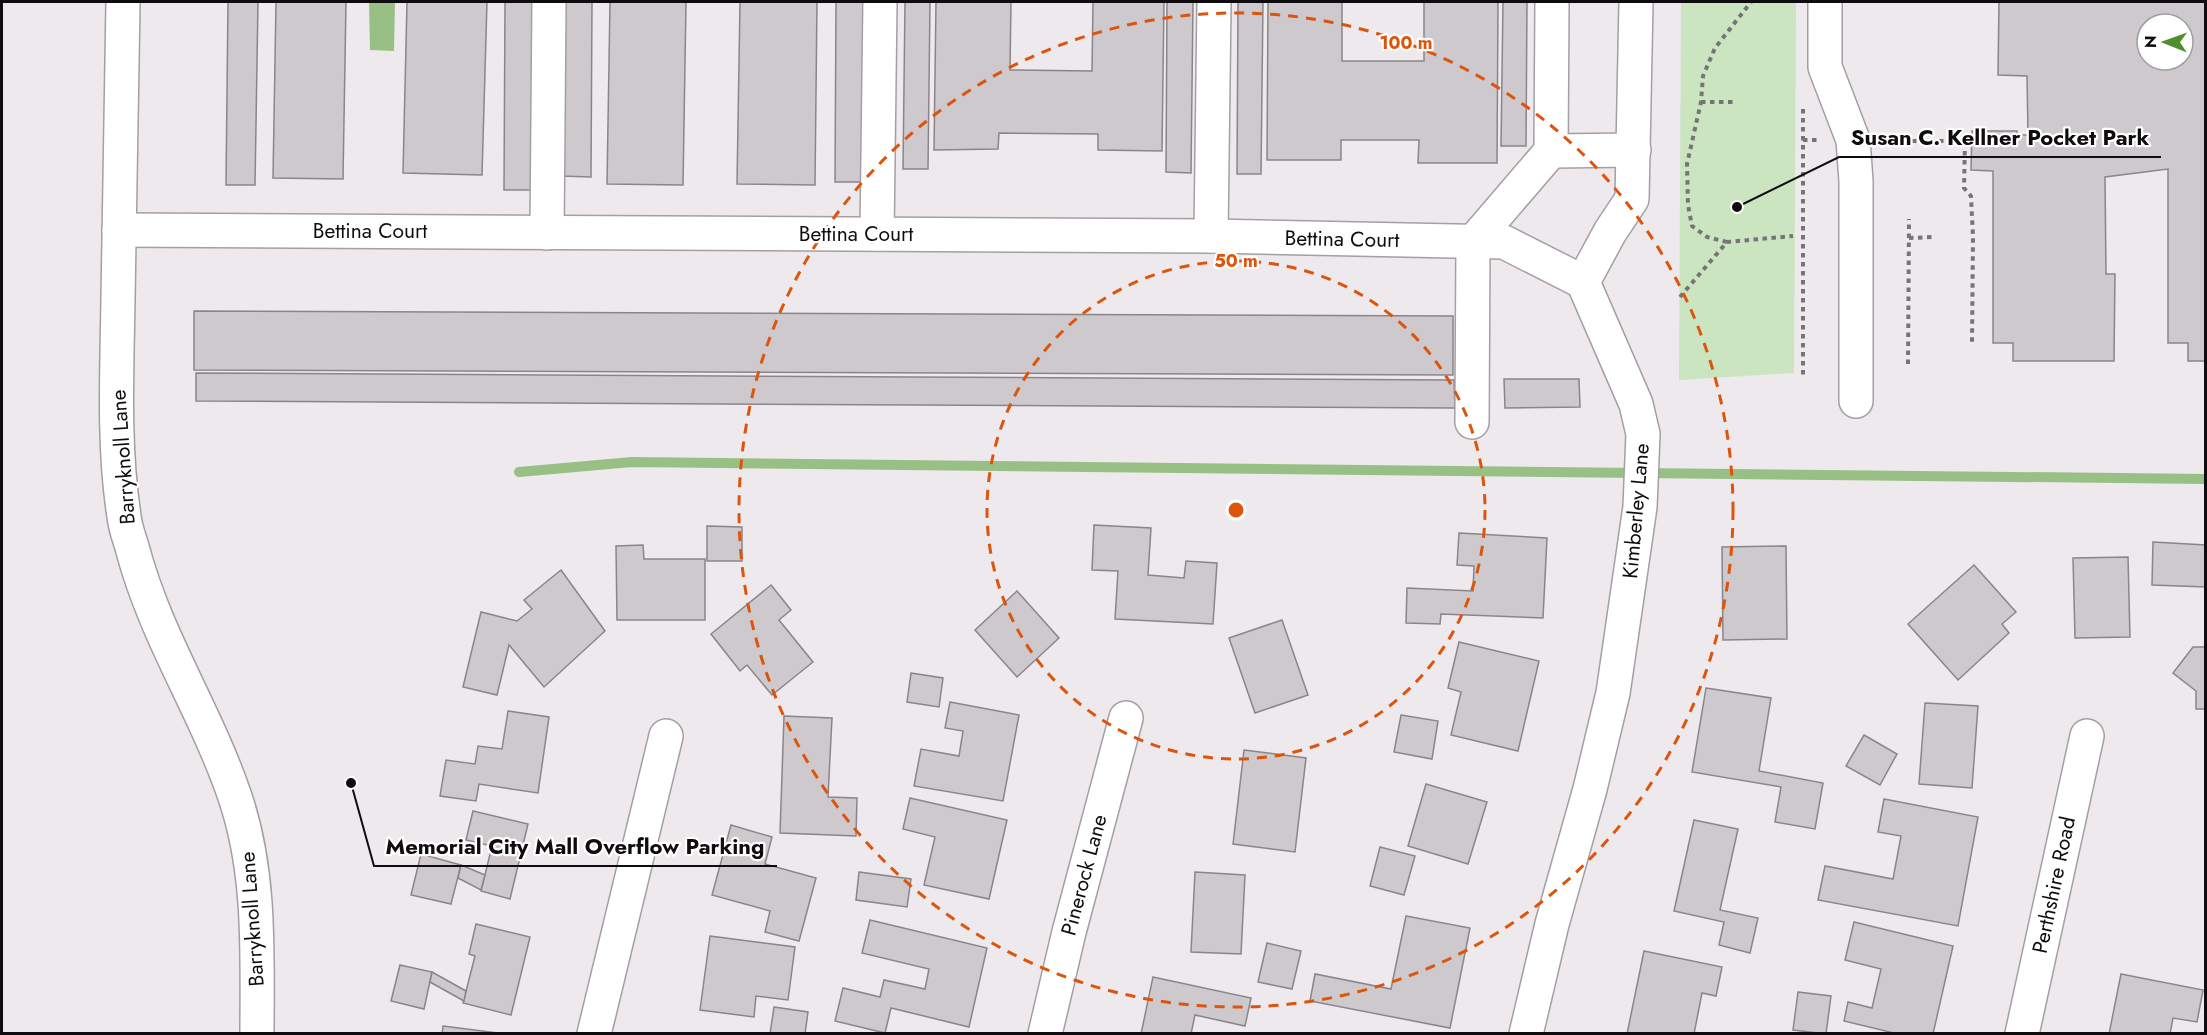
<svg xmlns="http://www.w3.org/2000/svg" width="2207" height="1035" font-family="Jost,sans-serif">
  <rect width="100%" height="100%" fill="#eee9ed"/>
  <path fill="#cae5bf" d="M1681 2H1796L1794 373 1679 380Z"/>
  <path fill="#98c085" d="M369 2H395L394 51 370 50Z"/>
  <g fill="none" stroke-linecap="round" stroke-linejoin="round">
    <path stroke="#98c085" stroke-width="10" d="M519 472 632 462 2206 479"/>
  </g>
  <g fill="#cdc9cd" stroke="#8a858a" stroke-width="1.5" fill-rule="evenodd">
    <path d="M228 2H258L255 185H226Z"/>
    <path d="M276 2H346L343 179 273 178Z"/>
    <path d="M407 2H487L482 175 403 173Z"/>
    <path d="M505 2H536L535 190H504Z"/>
    <path d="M562 2H592L591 177 561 176Z"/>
    <path d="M610 2H686L683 185 607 184Z"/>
    <path d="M740 2H817L815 185 737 184Z"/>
    <path d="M836 2H867L866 182H835Z"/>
    <path d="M905 2H930L928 169H903Z"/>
    <path d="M936 2H1011L1010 70 1092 71 1093 2H1164L1162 151 1098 150V134L999 133 998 149 934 150Z"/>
    <path d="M1167 2H1193L1191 173 1166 172Z"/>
    <path d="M1238 2H1263L1261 174H1237Z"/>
    <path d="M1268 2H1342V61H1424V2H1498L1497 163H1418L1419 140H1341V160H1267Z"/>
    <path d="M1503 2H1527L1526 146H1501Z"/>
    <path d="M1999 2H2206V361H2188V343H2168V169L2105 177 2106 274H2115L2114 361H2013V343H1993V171L1971 170 1972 131H2017V135H2028L2027 76 1998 75ZM2147 24H2183V60H2147Z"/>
    <path d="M194 311 1453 316V375L194 370Z"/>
    <path d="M196 373 1454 380 1455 408 196 401Z"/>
    <path d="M1504 379H1579L1580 407 1505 408Z"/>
    <path d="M1094 525 1151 528 1148 575 1184 578 1186 561 1217 563 1213 624 1115 619 1118 571 1092 570Z"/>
    <path d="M707 526 742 527V561H707Z"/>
    <path d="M1459 533 1547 538 1543 618 1441 614 1440 624 1406 623 1407 588 1473 591 1474 566 1457 565Z"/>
    <path d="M2153 542 2206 545V587L2152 585Z"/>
    <path d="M643 545 644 559H705V620H617L616 546Z"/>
    <path d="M1786 546 1787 639 1723 640 1722 547Z"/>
    <path d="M2128 557 2130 637 2075 638 2073 558Z"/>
    <path d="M1974 565 2016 612 2002 624 2009 633 1958 680 1908 624Z"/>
    <path d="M561 570 605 631 544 687 509 645 497 695 463 687 481 612 517 621 532 609 524 600Z"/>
    <path d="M771 585 791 610 779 620 813 662 772 695 747 665 740 671 711 634Z"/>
    <path d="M1017 591 1059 638 1017 677 975 630Z"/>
    <path d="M1282 620 1308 695 1255 713 1229 638Z"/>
    <path d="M1459 642 1539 661 1518 751 1451 735 1461 692 1448 688Z"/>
    <path d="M2193 647H2206V709H2196V691L2173 673Z"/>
    <path d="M911 673 943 678 939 707 907 702Z"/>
    <path d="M1706 688 1771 698 1759 771 1823 783 1815 829 1775 822 1781 787 1692 772Z"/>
    <path d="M950 702 1019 715 1003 801 914 786 921 749 959 756 963 731 945 728Z"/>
    <path d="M1925 703 1978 706 1972 788 1919 784Z"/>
    <path d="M508 711 549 717 538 793 479 784 476 801 440 796 446 760 475 764 478 746 502 749Z"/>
    <path d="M1401 715 1438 721 1432 759 1394 752Z"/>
    <path d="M784 716 832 718 828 797 857 798 856 836 780 833Z"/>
    <path d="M1864 735 1897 754 1880 785 1846 766Z"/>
    <path d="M1244 750 1306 758 1295 852 1233 844Z"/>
    <path d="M1426 784 1487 802 1468 864 1408 846Z"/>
    <path d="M910 798 1007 820 989 899 924 885 935 837 903 829Z"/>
    <path d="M1884 799 1978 817 1958 926 1818 900 1825 866 1893 879 1901 836 1878 832Z"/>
    <path d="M473 811 528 824 510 899 481 891 492 846 466 840Z"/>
    <path d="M1694 820 1738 829 1720 910 1758 918 1750 953 1719 945 1724 922 1674 911Z"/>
    <path d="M731 825 772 837 765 864 816 878 799 941 765 932 770 911 712 895Z"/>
    <path d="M1380 847 1415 856 1404 895 1370 886Z"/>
    <path d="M421 854 461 865 451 904 411 895Z"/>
    <path d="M461 865 485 875 481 890 458 878Z"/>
    <path d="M859 872 911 879 907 907 856 900Z"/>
    <path d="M1195 872 1245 875 1241 954 1191 952Z"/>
    <path d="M1406 916 1470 928 1450 1028 1310 1001 1315 974 1391 989Z"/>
    <path d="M870 920 987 948 969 1027 891 1008 885 1033 835 1021 843 988 880 997 884 980 925 989 929 969 862 953Z"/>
    <path d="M1854 922 1953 946 1933 1034H1898L1844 1021 1848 1002 1872 1008 1881 969 1845 960Z"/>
    <path d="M476 924 530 937 511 1015 463 1003 475 956 469 954Z"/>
    <path d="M710 936 795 947 788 1000 756 996 754 1017 700 1010Z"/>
    <path d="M1267 943 1301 951 1292 989 1258 982Z"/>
    <path d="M1644 951 1722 967 1716 996 1702 993 1694 1034H1627Z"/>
    <path d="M400 965 432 972 424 1009 391 1001Z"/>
    <path d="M432 972 466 991 464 1001 430 982Z"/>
    <path d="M2121 974 2203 990 2197 1022 2173 1018 2170 1034H2109Z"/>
    <path d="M1153 977 1251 998 1245 1026 1195 1015 1191 1034H1141Z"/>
    <path d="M1798 992 1831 996 1826 1034 1793 1030Z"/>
    <path d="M774 1007 808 1012 805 1034H770Z"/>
    <path d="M443 1026 498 1033 442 1034Z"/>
  </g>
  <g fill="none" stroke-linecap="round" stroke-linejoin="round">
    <defs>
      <g id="minor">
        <path d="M123 2C121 101 120 200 118 299 117 370 113 446 124 516 125 527 129 537 132 547 155 636 206 711 235 797 261 873 257 955 257 1034"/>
        <path d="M1825 2V67L1853 140 1856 181V401"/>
        <path d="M1551 151 1634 150"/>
        <path d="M119 230 1211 236 1504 242 1583 282"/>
        <path d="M547 233 549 2"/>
        <path d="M877 234 880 2"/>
        <path d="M1211 236 1214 2"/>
        <path d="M1472 422 1473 242 1551 151 1552 2"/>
        <path d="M594 1034 666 736"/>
        <path d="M1045 1034 1069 932 1126 718"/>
        <path d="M1526 1034 1552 924 1590 789 1613 693 1640 507 1643 434 1636 404 1583 282 1610 232 1632 199 1636 2"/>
        <path d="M2022 1034 2087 736"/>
      </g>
    </defs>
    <use href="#minor" stroke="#a49fa3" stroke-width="36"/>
    <g stroke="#777477" stroke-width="4" stroke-dasharray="4.5 4.5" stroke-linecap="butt">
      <path d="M1701 102H1736"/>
      <path d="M1803 109V378"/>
      <path d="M1803 140H1817"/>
      <path d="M1885 141H1965L1964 188 1971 196 1973 237 1972 343"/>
      <path d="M1909 238 1934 237"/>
      <path d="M1727 242 1707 237 1692 226 1688 205 1687 164 1701 102 1703 76 1715 48 1751 2"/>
      <path d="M1680 297 1727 242 1793 236"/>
      <path d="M1908 364 1909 219"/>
    </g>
    <use href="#minor" stroke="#fff" stroke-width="33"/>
  </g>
  <g fill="none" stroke="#dd550c" stroke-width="3" stroke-dasharray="10 8">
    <circle cx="1236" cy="510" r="249"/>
    <circle cx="1236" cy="510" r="497"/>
  </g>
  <g text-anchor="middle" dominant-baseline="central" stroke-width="4.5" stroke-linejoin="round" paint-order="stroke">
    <g font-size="21" fill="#0e0c0e" stroke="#fff">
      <text x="370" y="231">Bettina Court</text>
      <text x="856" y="234">Bettina Court</text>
      <text transform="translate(1342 239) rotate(1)">Bettina Court</text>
      <text transform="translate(123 457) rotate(-94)">Barryknoll Lane</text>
      <text transform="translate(1636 511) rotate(-85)">Kimberley Lane</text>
      <text transform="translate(1084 875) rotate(-75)">Pinerock Lane</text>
      <text transform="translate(2054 885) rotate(-78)">Perthshire Road</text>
      <text transform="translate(252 919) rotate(-94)">Barryknoll Lane</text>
    </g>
  </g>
  <circle cx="1236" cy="510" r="9" fill="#dd550c" stroke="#fff" stroke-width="3"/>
  <g font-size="18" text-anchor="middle" font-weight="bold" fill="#dd550c" stroke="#fff" stroke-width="4.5" stroke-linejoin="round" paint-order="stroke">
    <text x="1406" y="49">100 m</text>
    <text x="1236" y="267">50 m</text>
  </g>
  <path fill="none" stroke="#0e0c0e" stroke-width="2" d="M1737 207L1839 157H2161M351 783L374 866H777"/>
  <g fill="#0e0c0e" stroke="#fff" stroke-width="2">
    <circle cx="1737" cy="207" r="6"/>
    <circle cx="351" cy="783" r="6"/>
  </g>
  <g font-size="22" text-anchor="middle" font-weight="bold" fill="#0e0c0e" stroke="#fff" stroke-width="4.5" stroke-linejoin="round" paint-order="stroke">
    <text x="2000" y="145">Susan C. Kellner Pocket Park</text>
    <text x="575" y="854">Memorial City Mall Overflow Parking</text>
  </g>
  <rect width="2207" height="1035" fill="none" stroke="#0e0c0e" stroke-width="6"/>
  <g transform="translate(2165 42) rotate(271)"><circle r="28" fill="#ffffff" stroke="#9f9e9f" stroke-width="1.5"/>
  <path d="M0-4.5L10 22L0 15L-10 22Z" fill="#518e2e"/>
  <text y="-9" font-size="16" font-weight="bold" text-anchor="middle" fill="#0e0c0e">N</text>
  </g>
</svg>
